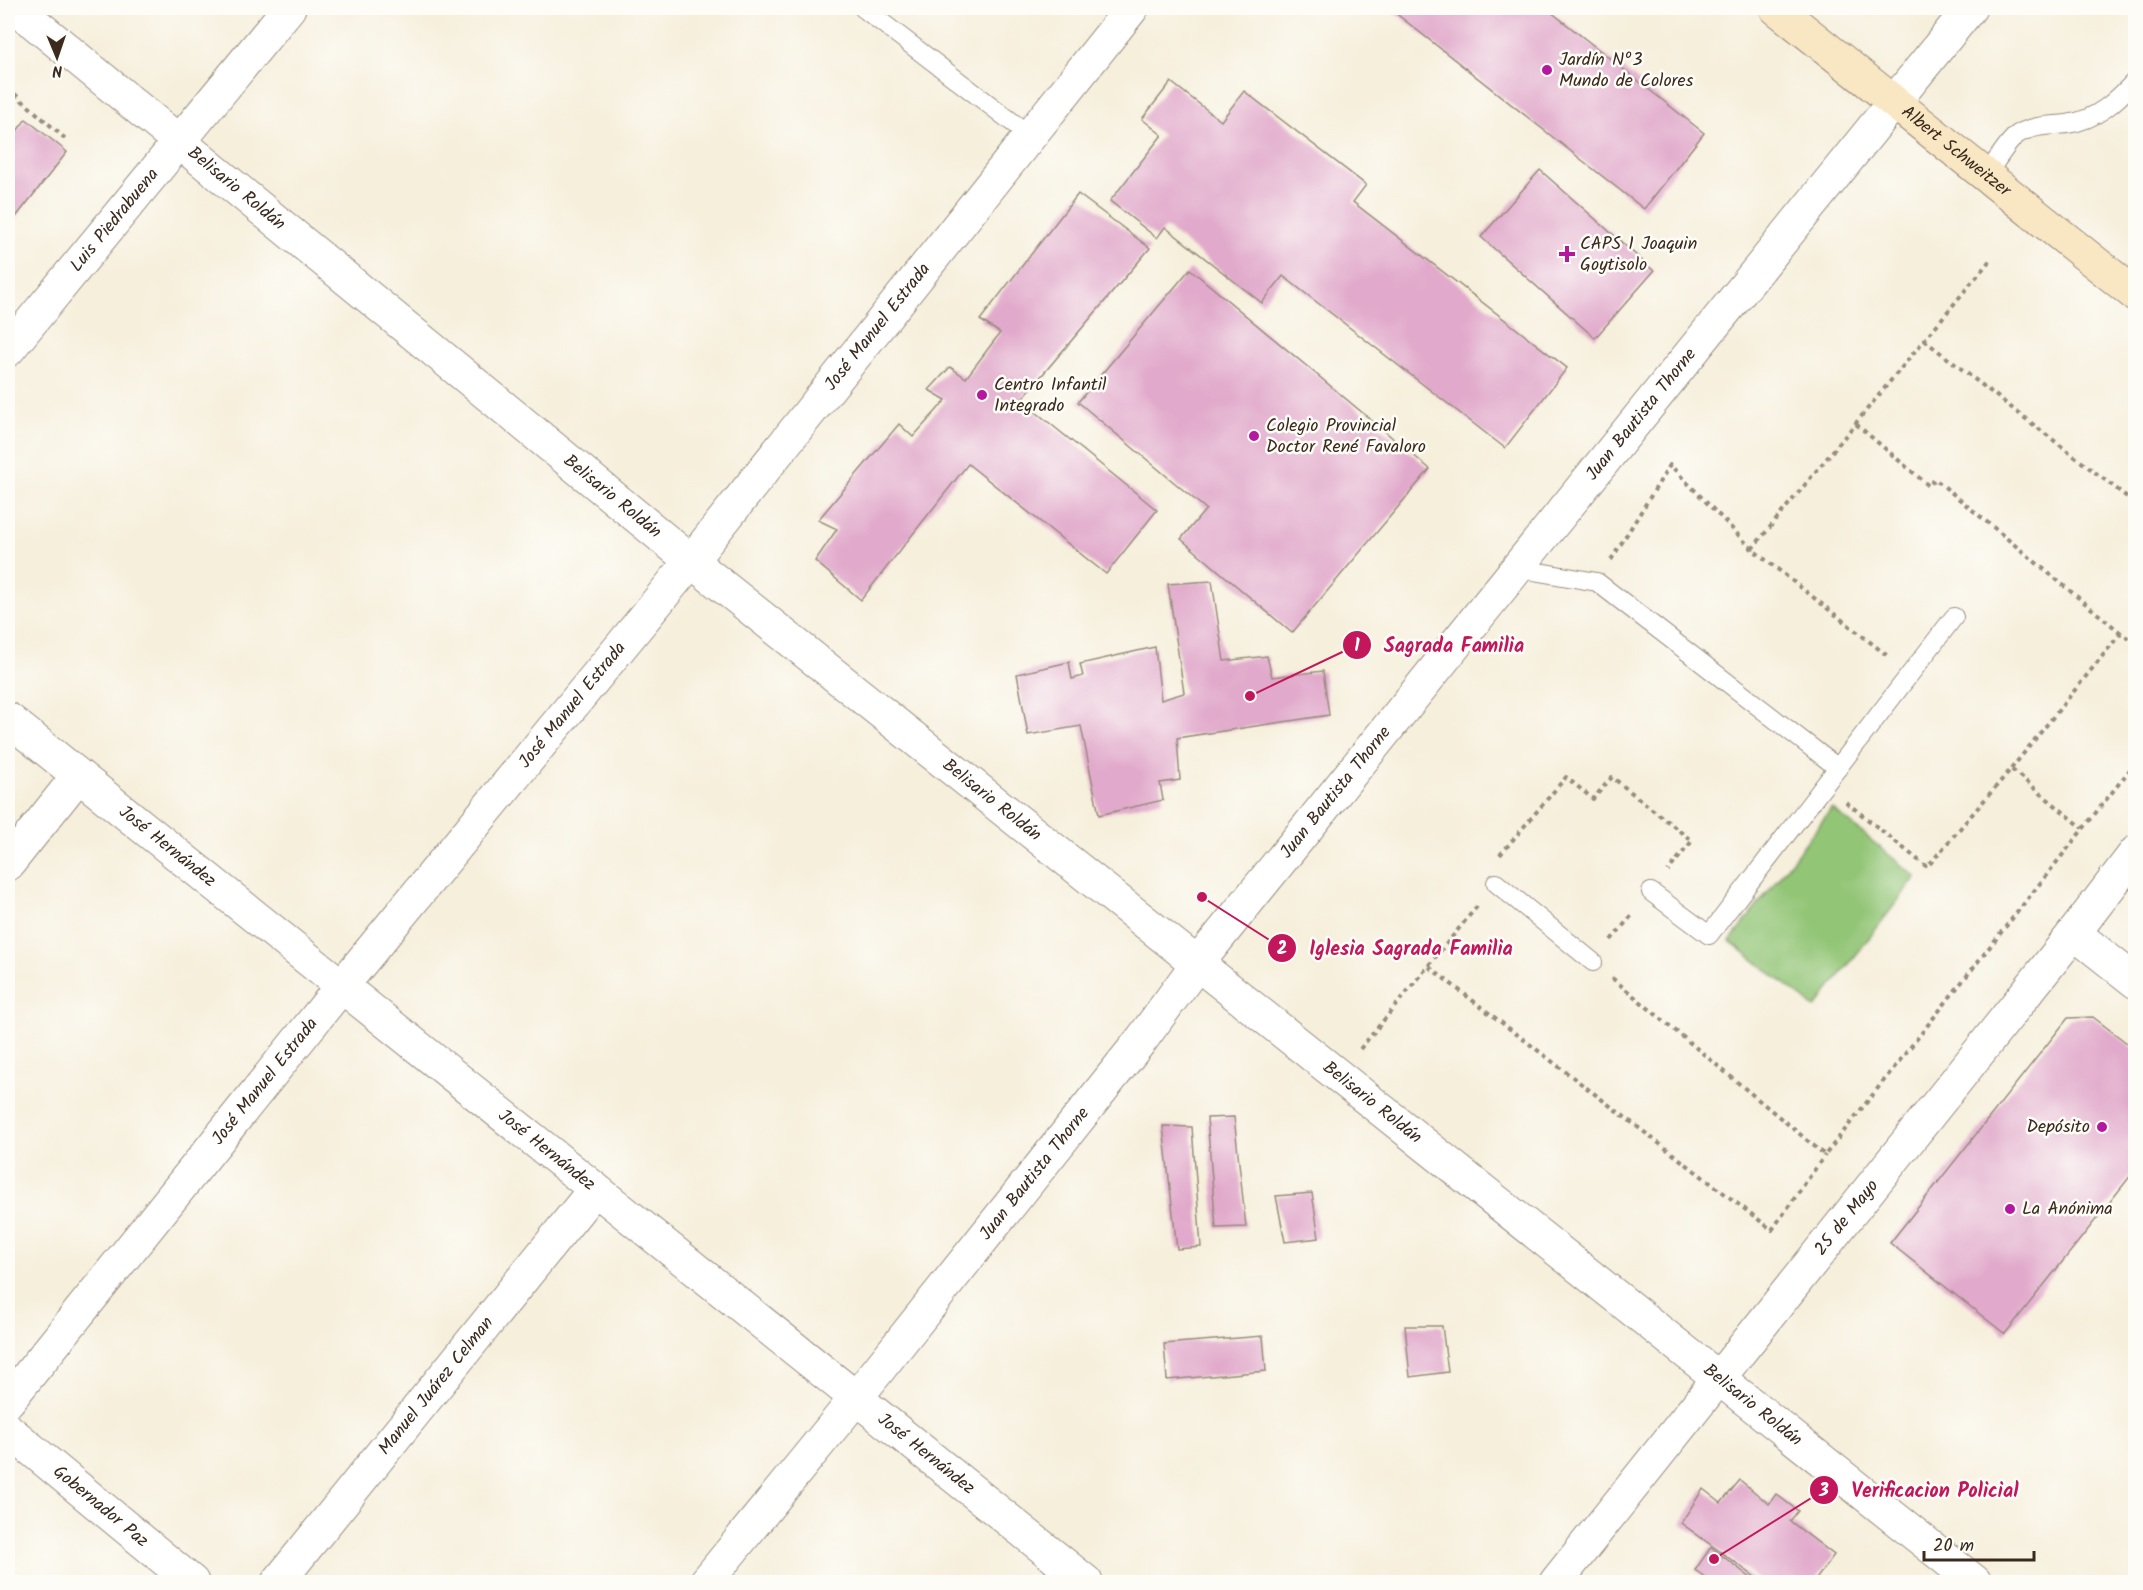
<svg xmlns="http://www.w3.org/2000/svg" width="2143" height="1590" font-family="Kalam,sans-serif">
  <rect width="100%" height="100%" fill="#fdfcf7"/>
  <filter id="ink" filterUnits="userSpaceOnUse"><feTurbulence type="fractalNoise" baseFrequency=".0167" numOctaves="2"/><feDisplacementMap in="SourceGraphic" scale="12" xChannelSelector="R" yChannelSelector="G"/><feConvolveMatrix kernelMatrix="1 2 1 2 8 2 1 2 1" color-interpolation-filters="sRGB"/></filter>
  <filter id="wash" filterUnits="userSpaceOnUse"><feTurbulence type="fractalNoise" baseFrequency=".008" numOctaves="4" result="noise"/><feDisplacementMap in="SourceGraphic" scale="24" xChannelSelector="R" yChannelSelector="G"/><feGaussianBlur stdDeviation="1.35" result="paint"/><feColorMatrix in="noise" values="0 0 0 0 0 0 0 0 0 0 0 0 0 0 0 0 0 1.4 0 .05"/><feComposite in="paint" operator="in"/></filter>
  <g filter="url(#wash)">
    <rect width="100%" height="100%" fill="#f6efdc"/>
    <path fill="#92c576" stroke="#66784a" stroke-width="1.5" d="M1832 808 1916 877 1815 1008 1730 941Z"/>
    <g id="blocks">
      <g fill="#e1a9cb">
        <path d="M1389 8H1546L1704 133 1644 209Z"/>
        <path d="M1171 82 1221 121 1244 91 1366 185 1353 202 1567 368 1505 448 1283 276 1262 303 1165 227 1157 238 1110 201 1162 135 1142 119Z"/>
        <path d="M26 119 67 152 8 227V143Z"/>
        <path d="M1540 170 1654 271 1595 338 1481 237Z"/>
        <path d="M1078 194 1150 248 1021 400 1157 510 1106 574 968 464 861 600 815 561 837 529 818 520 899 424 913 437 946 400 929 390 950 367 966 378 1000 333 980 320Z"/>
        <path d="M1190 269 1430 469 1292 633 1181 539 1206 509 1078 402Z"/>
        <path d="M1212 581 1224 661 1267 656 1272 677 1323 671 1329 715 1177 738 1180 780 1160 783 1163 800 1099 815 1081 726 1028 735 1017 674 1069 662 1072 679 1083 676 1080 664 1155 647 1161 700 1184 693 1168 584Z"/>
        <path d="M2093 1017 2136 1050V1169L2005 1334 1890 1243 2068 1018Z"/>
        <path d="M1234 1117 1246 1227 1216 1228 1207 1118Z"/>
        <path d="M1163 1126 1192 1127 1201 1247 1177 1249Z"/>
        <path d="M1312 1193 1319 1238 1285 1242 1276 1196Z"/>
        <path d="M1405 1326H1442L1448 1372 1410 1377Z"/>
        <path d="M1263 1336 1266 1371 1167 1380 1164 1344Z"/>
        <path d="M1740 1480 1769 1504 1776 1494 1798 1511 1790 1521 1834 1555 1814 1582H1762L1681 1523 1703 1489 1721 1503Z"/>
        <path d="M1711 1547 1756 1582H1711L1695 1570Z"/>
      </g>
    </g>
  </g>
  <g filter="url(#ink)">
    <use href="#blocks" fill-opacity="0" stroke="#988c7d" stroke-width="1.5"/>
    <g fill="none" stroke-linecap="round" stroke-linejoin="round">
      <defs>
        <g id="lane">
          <path d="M863 8 1029 135"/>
          <path d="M1987 175C1994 164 2008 141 2018 134 2033 125 2050 126 2067 124 2097 120 2116 101 2136 80"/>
          <path d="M1516 568 1597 582 1838 768"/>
          <path d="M1496 883 1593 962"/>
          <path d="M1651 892 1709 935 1954 617"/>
        </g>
        <g id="street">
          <path id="s1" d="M16 8 691 561 1975 1582"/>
          <path id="s2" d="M8 350 289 8"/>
          <path id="s3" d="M8 719 1086 1582"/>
          <path d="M8 864 78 776"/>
          <path d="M2074 933 2136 982"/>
          <path id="s4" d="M8 1401 341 987 691 561 1132 8"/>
          <path id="s5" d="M8 1430 192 1582"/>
          <path id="s6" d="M278 1582 595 1189"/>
          <path id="s7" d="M706 1582 856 1398 1142 1039 1197 964 1970 8"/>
          <path id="s8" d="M1556 1582 2074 933 2136 852"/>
        </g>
        <g id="secondary">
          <path id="s9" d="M1776 8 2136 295"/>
        </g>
      </defs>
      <use href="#lane" stroke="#988c7d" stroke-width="20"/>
      <use href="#street" stroke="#988c7d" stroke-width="35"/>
      <use href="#secondary" stroke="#988c7d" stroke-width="35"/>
      <g stroke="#988c7d" stroke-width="4" stroke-dasharray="4.5 4.5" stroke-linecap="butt">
        <path d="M8 88 68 141"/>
        <path d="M1924 340 2136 504"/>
        <path d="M1856 424 1929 486 1935 479 2121 633"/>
        <path d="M1752 549 1991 259"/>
        <path d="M1611 560 1670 465 1752 549 1889 657"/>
        <path d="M2011 769 2121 633 2136 644"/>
        <path d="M1846 802 1927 867 2011 769 2083 828"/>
        <path d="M1500 855 1566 777 1593 799 1612 777 1692 841 1668 871"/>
        <path d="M1611 940 1633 914"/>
        <path d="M1429 967 1772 1230 1825 1155"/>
        <path d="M1612 978 1825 1155 2136 762"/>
        <path d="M1360 1049 1479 904"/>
      </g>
      <use href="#lane" stroke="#fff" stroke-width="18"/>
      <use href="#street" stroke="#fff" stroke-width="33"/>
      <use href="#secondary" stroke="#f9e7c3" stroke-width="33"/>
    </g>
  </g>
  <g fill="#b5179e" stroke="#fdfcf7" stroke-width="2">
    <circle cx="1547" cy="70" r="6"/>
    <path d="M1564 245h6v6h6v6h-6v6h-6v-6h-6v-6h6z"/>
    <circle cx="982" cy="395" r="6"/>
    <circle cx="1254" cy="436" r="6"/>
    <circle cx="2102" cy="1127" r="6"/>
    <circle cx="2010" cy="1209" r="6"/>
  </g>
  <g text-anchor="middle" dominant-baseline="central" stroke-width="5" stroke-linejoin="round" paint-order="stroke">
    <g font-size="18" fill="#3b2a1e" stroke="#fdfcf7" text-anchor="start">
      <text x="1559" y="60">Jardín Nº3<tspan x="1559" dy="21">Mundo de Colores</tspan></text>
      <text x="1580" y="244">CAPS 1 Joaquin<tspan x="1580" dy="21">Goytisolo</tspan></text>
      <text x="994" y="385">Centro Infantil<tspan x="994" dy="21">Integrado</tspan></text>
      <text x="1266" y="426">Colegio Provincial<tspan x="1266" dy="21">Doctor René Favaloro</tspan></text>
      <text x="2090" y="1127" text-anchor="end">Depósito</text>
      <text x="2022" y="1209">La Anónima</text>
    </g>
    <g font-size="18" fill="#3b2a1e" stroke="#fdfcf7">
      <text stroke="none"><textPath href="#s9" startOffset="230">Albert Schweitzer</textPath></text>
      <text stroke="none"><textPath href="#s1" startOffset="285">Belisario Roldán</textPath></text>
      <text stroke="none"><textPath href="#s2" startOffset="168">Luis Piedrabuena</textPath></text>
      <text stroke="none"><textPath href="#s4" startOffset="1382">José Manuel Estrada</textPath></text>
      <text stroke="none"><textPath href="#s7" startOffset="1496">Juan Bautista Thorne</textPath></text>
      <text stroke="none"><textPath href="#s1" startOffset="771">Belisario Roldán</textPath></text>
      <text stroke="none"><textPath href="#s4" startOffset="896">José Manuel Estrada</textPath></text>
      <text stroke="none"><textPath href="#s7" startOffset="1010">Juan Bautista Thorne</textPath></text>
      <text stroke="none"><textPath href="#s1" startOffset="1257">Belisario Roldán</textPath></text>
      <text stroke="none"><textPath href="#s3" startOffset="204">José Hernández</textPath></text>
      <text stroke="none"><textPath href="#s4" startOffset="410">José Manuel Estrada</textPath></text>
      <text stroke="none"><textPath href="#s1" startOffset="1743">Belisario Roldán</textPath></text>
      <text stroke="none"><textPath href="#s3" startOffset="690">José Hernández</textPath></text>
      <text stroke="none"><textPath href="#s7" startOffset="524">Juan Bautista Thorne</textPath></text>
      <text stroke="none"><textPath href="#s8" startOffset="466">25 de Mayo</textPath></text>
      <text stroke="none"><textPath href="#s6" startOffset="252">Manuel Juárez Celman</textPath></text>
      <text stroke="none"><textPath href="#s1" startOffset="2229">Belisario Roldán</textPath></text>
      <text stroke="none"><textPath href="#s3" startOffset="1176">José Hernández</textPath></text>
      <text stroke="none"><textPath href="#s5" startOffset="120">Gobernador Paz</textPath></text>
    </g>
  </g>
  <path fill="none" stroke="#c2185b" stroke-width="2" d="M1250 696L1357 645M1202 897L1282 948M1714 1559L1824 1490"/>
  <g fill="#c2185b" stroke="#fdfcf7" stroke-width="2">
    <circle cx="1250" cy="696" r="6"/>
    <circle cx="1202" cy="897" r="6"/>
    <circle cx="1714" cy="1559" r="6"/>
    <circle cx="1357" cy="645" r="15"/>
    <circle cx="1282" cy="948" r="15"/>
    <circle cx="1824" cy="1490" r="15"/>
  </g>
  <g font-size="18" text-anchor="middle" font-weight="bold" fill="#fff">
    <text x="1357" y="651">1</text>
    <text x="1282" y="954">2</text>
    <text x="1824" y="1496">3</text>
  </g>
  <g font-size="20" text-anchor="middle" font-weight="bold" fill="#c2185b" stroke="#fdfcf7" stroke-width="5" stroke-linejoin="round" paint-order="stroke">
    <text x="1454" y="652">Sagrada Familia</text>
    <text x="1411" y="955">Iglesia Sagrada Familia</text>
    <text x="1935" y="1497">Verificacion Policial</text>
  </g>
  <rect width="2143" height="1590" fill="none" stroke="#fdfcf7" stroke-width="30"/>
  <g transform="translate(57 57) rotate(178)" stroke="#fdfcf7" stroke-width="4.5" paint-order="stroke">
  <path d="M0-4.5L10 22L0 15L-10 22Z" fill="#3b2a1e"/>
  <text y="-9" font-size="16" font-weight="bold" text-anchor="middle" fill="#3b2a1e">N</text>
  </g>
  <path d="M1924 1551v9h110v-9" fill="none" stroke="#3b2a1e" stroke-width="3"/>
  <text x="1933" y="1551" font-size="18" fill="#3b2a1e" stroke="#fdfcf7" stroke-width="4.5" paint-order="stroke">20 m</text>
</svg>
